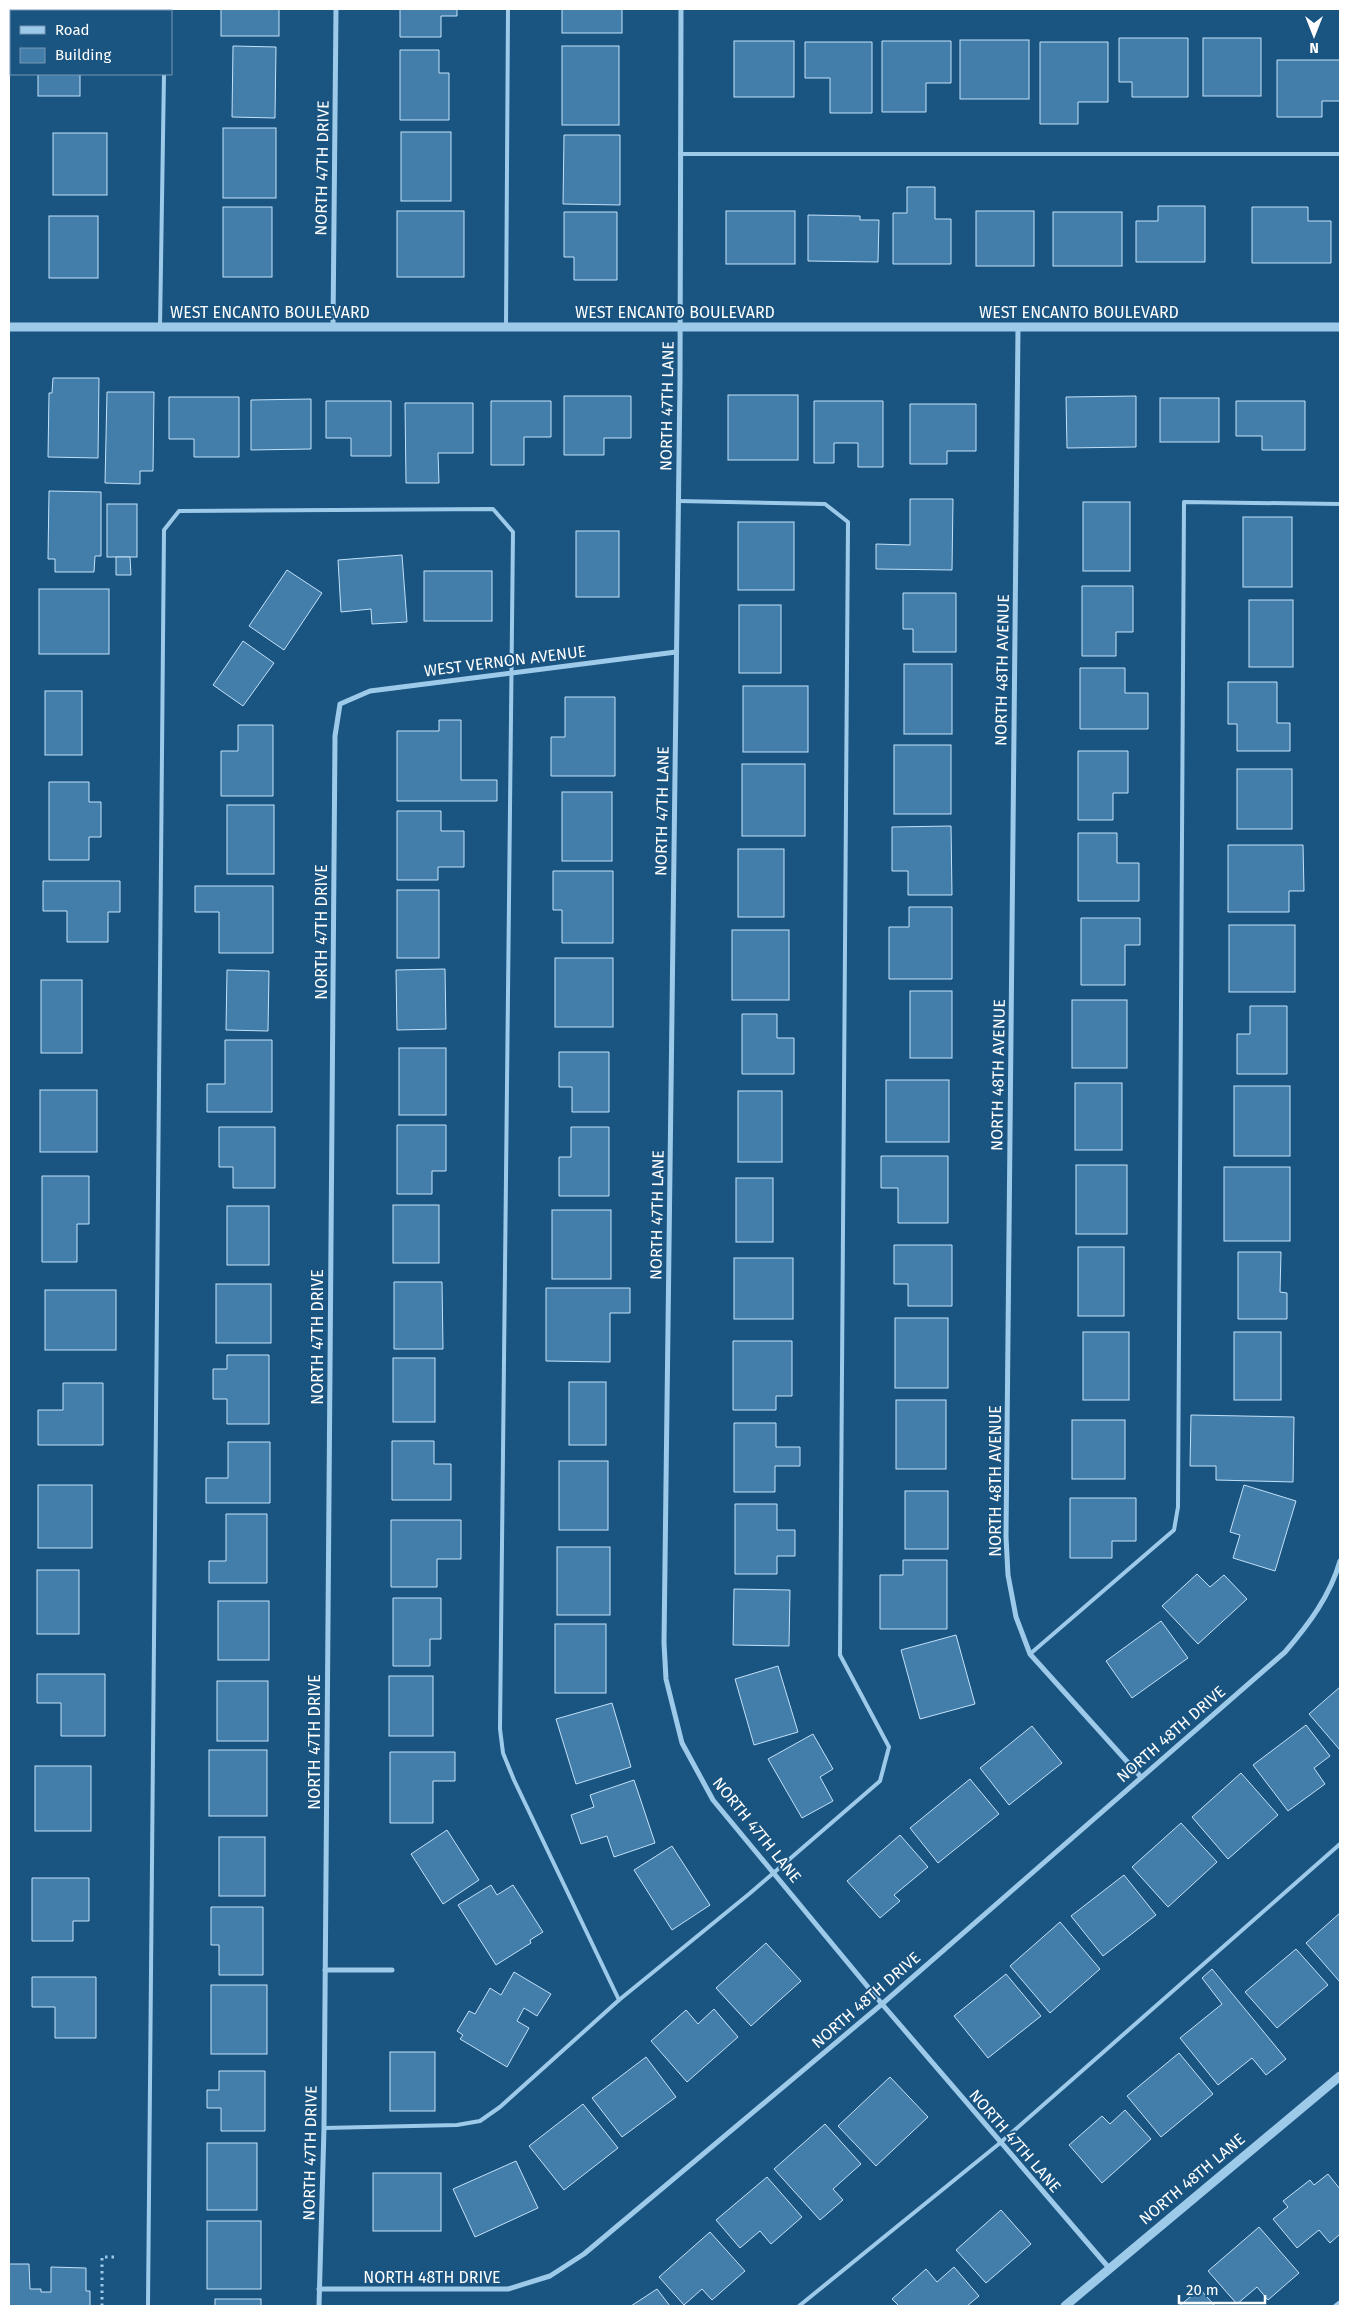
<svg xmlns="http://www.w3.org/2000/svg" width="1349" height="2315" font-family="'Fira Sans',sans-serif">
  <rect width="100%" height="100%" fill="#1a5481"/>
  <g fill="#437eab" stroke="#c3e1f8">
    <rect x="15" y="9" width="58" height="2"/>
    <rect x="221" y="9" width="58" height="27"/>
    <path d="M400 9H457V16H441V37H400Z"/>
    <rect x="562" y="9" width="60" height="24"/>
    <path d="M1119 38H1188V97H1132V82H1119Z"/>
    <rect x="1203" y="38" width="58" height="58"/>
    <rect x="960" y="40" width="69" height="59"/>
    <rect x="734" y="41" width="60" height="56"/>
    <path d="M882 41H951V83H926V112H882Z"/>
    <path d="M805 42H872V113H830V78H805Z"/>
    <path d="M1040 42H1108V102H1078V124H1040Z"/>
    <path d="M233 46 276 47 275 118 232 117Z"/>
    <rect x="562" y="46" width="57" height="79"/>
    <path d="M400 50H439V73H449V120H400Z"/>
    <path d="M1277 60H1340V101H1322V117H1277Z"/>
    <rect x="38" y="74" width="42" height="22"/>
    <rect x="223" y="128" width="53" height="70"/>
    <rect x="401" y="132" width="50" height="69"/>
    <rect x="53" y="133" width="54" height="62"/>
    <path d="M564 135H620V205L563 204Z"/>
    <path d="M907 187H935V219H951V264H893V213H907Z"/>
    <path d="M1158 206H1205V262H1136V221H1158Z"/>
    <rect x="223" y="207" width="49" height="70"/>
    <path d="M1252 207H1308V221H1331V263H1252Z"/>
    <rect x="397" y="211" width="67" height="66"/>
    <rect x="726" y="211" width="69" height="53"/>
    <rect x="976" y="211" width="58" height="55"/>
    <path d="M564 212H617V280H574V257H564Z"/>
    <rect x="1053" y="212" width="69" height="54"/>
    <path d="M808 215 860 216V220H879L878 262 808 261Z"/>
    <rect x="49" y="216" width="49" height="62"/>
    <path d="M53 378H99L98 458 48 457 49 393H52Z"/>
    <path d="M107 392H154L153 471H140V484L105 483Z"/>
    <rect x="728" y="395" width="70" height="65"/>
    <path d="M564 396H631V438H604V455H564Z"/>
    <path d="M1136 396V447L1067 448 1066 397Z"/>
    <path d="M169 397H239V457H194V439H169Z"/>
    <rect x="1160" y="398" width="59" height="44"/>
    <path d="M311 399V449L251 450V400Z"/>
    <path d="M326 401H391V456H351V438H326Z"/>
    <path d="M491 401H551V437H524V465H491Z"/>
    <path d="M814 401H883V467H858V443H834V463H814Z"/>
    <path d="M1236 401H1305V450H1262V436H1236Z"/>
    <path d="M405 403H473V453H438L439 483H406Z"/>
    <path d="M910 404H976V451H947V464H910Z"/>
    <path d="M49 491 101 492V556H95L94 572H55V559H48Z"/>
    <path d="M910 499H953L952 570 876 569V544L910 545Z"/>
    <rect x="1083" y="502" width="47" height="69"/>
    <rect x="107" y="504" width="30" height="53"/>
    <rect x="1243" y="517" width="49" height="70"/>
    <rect x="738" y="522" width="56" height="68"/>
    <rect x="576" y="531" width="43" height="66"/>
    <path d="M402 555 407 622 372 624 371 609 341 612 338 560Z"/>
    <path d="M116 557H130L131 575H116Z"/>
    <path d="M287 570 322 593 284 650 249 626Z"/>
    <rect x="424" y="571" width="68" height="50"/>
    <path d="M1082 586H1133V632H1116V656H1082Z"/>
    <rect x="39" y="589" width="70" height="65"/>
    <path d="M903 593H956V652H913V629H903Z"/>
    <rect x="1249" y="600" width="44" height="67"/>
    <rect x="739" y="605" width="42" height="68"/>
    <path d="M243 641 274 663 243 706 213 685Z"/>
    <rect x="904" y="664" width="48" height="70"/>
    <path d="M1080 668H1125V693H1148V729H1080Z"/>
    <path d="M1228 682H1277V723H1290V751H1237V724H1228Z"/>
    <rect x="743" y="686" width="65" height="66"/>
    <rect x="45" y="691" width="37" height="64"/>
    <path d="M565 697H615V776H551V737H565Z"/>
    <path d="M439 720H461V780H497V801H397V731H439Z"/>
    <path d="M238 725H273V796H221V751H238Z"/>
    <rect x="894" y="745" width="57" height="69"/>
    <path d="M1078 751H1128V793H1113V820H1078Z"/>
    <rect x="742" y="764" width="63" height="72"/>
    <rect x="1237" y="769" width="55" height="60"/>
    <path d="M49 782H89V802H101V837H89V860H49Z"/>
    <rect x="562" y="792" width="50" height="69"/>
    <rect x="227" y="805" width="47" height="69"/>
    <path d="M397 811H441V831H464V867H438V880H397Z"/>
    <path d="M951 826 952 895H908V871H892V827Z"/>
    <path d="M1078 833H1117V863H1139V901H1078Z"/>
    <path d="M1228 845H1303L1304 891H1289V912H1228Z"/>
    <rect x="738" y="849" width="46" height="68"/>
    <path d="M553 871H613V943H562V910H553Z"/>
    <path d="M43 881H120V912H108V942H67V911H43Z"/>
    <path d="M195 886H273V953H219V912H195Z"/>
    <rect x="397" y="890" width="42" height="68"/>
    <path d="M909 907H952V979H889V927H909Z"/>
    <path d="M1081 918H1140V945H1125V985H1081Z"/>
    <rect x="1229" y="925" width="66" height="67"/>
    <rect x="732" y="930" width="57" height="70"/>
    <rect x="555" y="958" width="58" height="69"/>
    <path d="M445 969 446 1029 397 1030 396 970Z"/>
    <path d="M227 970 269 971 268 1031 226 1030Z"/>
    <rect x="41" y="980" width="41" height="73"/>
    <rect x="910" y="991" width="42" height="67"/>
    <rect x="1072" y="1000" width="55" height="68"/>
    <path d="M1250 1006H1287V1074H1237V1034H1250Z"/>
    <path d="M742 1014H777V1038H794V1074H742Z"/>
    <path d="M225 1040H272V1112H207V1084H225Z"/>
    <rect x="399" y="1048" width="47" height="67"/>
    <path d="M559 1052H609V1112H572V1087H559Z"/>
    <rect x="886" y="1080" width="63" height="62"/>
    <rect x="1075" y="1083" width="47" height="67"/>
    <rect x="1234" y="1086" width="56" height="70"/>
    <rect x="40" y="1090" width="57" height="62"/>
    <rect x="738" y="1091" width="44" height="71"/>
    <path d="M397 1125H446V1171H432V1194H397Z"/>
    <path d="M219 1127H275V1188H233V1167H219Z"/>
    <path d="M571 1127H609V1196H559V1157H571Z"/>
    <path d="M881 1156H948V1223H898V1188H881Z"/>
    <rect x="1076" y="1165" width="51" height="69"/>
    <rect x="1224" y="1167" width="66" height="74"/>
    <path d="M42 1176H89V1224H77V1262H42Z"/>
    <rect x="736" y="1178" width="37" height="64"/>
    <rect x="393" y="1205" width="46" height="58"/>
    <rect x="227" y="1206" width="42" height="59"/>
    <rect x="552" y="1210" width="59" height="69"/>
    <path d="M894 1245H952V1306H908V1284H894Z"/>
    <rect x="1078" y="1247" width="46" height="69"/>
    <path d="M1238 1252H1281L1280 1292 1287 1293V1319H1238Z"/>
    <rect x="734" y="1258" width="59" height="61"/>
    <path d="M394 1282H442L443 1349H394Z"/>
    <rect x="216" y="1284" width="55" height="59"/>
    <path d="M546 1288H630V1313H610V1362L546 1361Z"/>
    <rect x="45" y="1290" width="71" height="60"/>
    <rect x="895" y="1318" width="53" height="70"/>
    <rect x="1083" y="1332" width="46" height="68"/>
    <rect x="1234" y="1332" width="47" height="68"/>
    <path d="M733 1341H792V1396H776V1410H733Z"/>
    <path d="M227 1355H269V1424H227V1399H213V1369H227Z"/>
    <rect x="393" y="1358" width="42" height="64"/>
    <rect x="569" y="1382" width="37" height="63"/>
    <path d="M63 1383H103V1445H38V1410H63Z"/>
    <rect x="896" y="1400" width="50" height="69"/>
    <path d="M1191 1415 1294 1417 1293 1482 1216 1480V1466H1190Z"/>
    <rect x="1072" y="1420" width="53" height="59"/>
    <path d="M734 1423H776V1447H800V1466H775V1492H734Z"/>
    <path d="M392 1441H434V1464H451V1500H392Z"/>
    <path d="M228 1442H270V1503H206V1478H228Z"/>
    <rect x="559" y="1461" width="49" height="69"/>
    <rect x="38" y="1485" width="54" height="63"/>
    <path d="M1244 1485 1296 1501 1275 1571 1233 1558 1240 1535 1230 1532Z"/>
    <rect x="905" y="1491" width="43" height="58"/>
    <path d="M1070 1498H1136V1541H1112V1558H1070Z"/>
    <path d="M735 1504H777V1530H795V1556H777V1574H735Z"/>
    <path d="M226 1514H267V1583H209V1561H226Z"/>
    <path d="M391 1520H461V1559H437V1587H391Z"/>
    <rect x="557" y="1547" width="53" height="68"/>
    <path d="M903 1560H947V1629H880V1575H903Z"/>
    <rect x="37" y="1570" width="42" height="64"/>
    <path d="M1197 1574 1210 1587 1224 1575 1247 1599 1198 1644 1162 1606Z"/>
    <path d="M734 1589 790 1590 789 1646 733 1645Z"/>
    <path d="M393 1598H441V1639H430V1666H393Z"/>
    <rect x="218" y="1601" width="51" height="59"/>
    <path d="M1161 1621 1188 1658 1132 1698 1106 1661Z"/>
    <rect x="555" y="1624" width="51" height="69"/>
    <path d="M956 1635 975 1704 920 1719 901 1650Z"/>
    <path d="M778 1666 798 1732 754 1745 735 1679Z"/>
    <path d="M37 1674H105V1736H61V1703H37Z"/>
    <rect x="389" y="1676" width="44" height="60"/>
    <rect x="217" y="1681" width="51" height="60"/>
    <path d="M1340 1687V1750L1309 1714Z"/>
    <path d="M612 1703 631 1767 576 1784 556 1719Z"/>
    <path d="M1306 1725 1330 1756 1314 1768 1325 1784 1288 1811 1253 1765Z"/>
    <path d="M1032 1726 1062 1763 1009 1805 980 1768Z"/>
    <path d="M813 1734 833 1769 820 1777 833 1801 802 1818 768 1759Z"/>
    <rect x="209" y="1750" width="58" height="66"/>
    <path d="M390 1752H455V1781H433V1823H390Z"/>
    <rect x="35" y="1766" width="56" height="65"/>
    <path d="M1241 1773 1278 1815 1228 1859 1192 1817Z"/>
    <path d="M970 1779 999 1814 938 1863 910 1828Z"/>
    <path d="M634 1780 655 1843 614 1857 607 1836 581 1844 571 1815 594 1807 590 1795Z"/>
    <path d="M1181 1823 1217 1862 1168 1907 1132 1867Z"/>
    <path d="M447 1830 479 1880 443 1904 411 1854Z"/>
    <path d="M900 1835 928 1867 894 1895 900 1901 880 1918 847 1881Z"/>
    <rect x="219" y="1837" width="46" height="59"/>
    <path d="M672 1846 710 1905 672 1930 634 1870Z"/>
    <path d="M1124 1875 1156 1915 1103 1956 1071 1916Z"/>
    <path d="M32 1878H89V1921H73V1941H32Z"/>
    <path d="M491 1885 497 1895 513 1885 543 1932 530 1940 531 1943 496 1965 458 1905Z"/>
    <path d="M211 1907H263V1975H219V1945H211Z"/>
    <path d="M1340 1913V1982L1306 1943Z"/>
    <path d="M1060 1922 1100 1969 1050 2013 1010 1966Z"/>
    <path d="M766 1943 801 1981 751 2026 716 1988Z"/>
    <path d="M1296 1949 1328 1985 1277 2028 1245 1992Z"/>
    <path d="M1212 1969 1286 2059 1266 2075 1252 2058 1218 2085 1180 2038 1222 2004 1202 1978Z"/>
    <path d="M514 1972 551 1994 537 2016 524 2008 517 2021 529 2028 507 2067 460 2039 463 2035 457 2031 469 2011 475 2014 490 1988 501 1995Z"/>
    <path d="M1006 1974 1041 2016 988 2058 954 2016Z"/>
    <path d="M32 1977H96V2038H55V2007H32Z"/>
    <rect x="211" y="1985" width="56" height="69"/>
    <path d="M714 2009 738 2037 687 2082 651 2041 686 2010 698 2024Z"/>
    <rect x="390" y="2052" width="45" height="59"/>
    <path d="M1179 2053 1213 2094 1161 2137 1127 2096Z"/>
    <path d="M646 2057 676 2097 622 2137 592 2098Z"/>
    <path d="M219 2071H265V2131H221V2108H207V2090H219Z"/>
    <path d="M890 2077 928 2117 876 2166 838 2126Z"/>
    <path d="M583 2104 618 2148 564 2190 529 2146Z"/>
    <path d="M1125 2110 1151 2139 1102 2183 1069 2145 1102 2116 1110 2124Z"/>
    <path d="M825 2124 861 2164 833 2189 843 2200 820 2220 774 2169Z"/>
    <rect x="207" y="2143" width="50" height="67"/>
    <path d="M516 2161 538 2208 475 2237 453 2189Z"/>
    <rect x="373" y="2173" width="68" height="58"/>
    <path d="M1328 2174 1340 2189V2234L1330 2243 1319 2230 1297 2248 1273 2219 1288 2207 1283 2201 1310 2180 1314 2185Z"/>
    <path d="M767 2177 802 2217 771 2244 760 2231 740 2248 716 2220Z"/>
    <path d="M1001 2210 1031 2244 986 2283 956 2250Z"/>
    <rect x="207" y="2221" width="54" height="68"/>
    <path d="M1259 2227 1299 2273 1268 2300 1257 2287 1237 2304 1208 2271Z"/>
    <path d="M710 2232 745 2271 712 2300 702 2289 684 2305 659 2277Z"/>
    <path d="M9 2264H29L30 2289H41V2292H51V2267L86 2268V2291H90V2306H9Z"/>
    <path d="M954 2267 979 2296 967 2306H899L892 2299 926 2269 937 2282Z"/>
    <path d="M657 2289 670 2306H631Z"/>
    <path d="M1200 2289 1215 2306H1179Z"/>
    <rect x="215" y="2299" width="46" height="7"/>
  </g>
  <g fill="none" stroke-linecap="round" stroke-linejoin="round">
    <path stroke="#9ecaea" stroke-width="3" stroke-dasharray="2.5 4" stroke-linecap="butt" d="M102 2306V2257H118"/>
    <g stroke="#9ecaea" stroke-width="4">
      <path d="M165 11V9"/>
      <path d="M680 154H1340"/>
      <path d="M160 327 164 74"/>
      <path d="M506 327 508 9"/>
      <path d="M1030 1654 1174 1530 1178 1507 1184 502 1340 504"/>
      <path d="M324 2128 457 2125 480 2121 500 2107 619 2000 749 1894 880 1781 889 1747 840 1655 848 522 825 504 678 501"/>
      <path d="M148 2306 164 530 179 511 493 509 513 532 500 1729 503 1753 514 1780 619 2000"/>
      <path d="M799 2306 1000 2143 1340 1844"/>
      <path d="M1335 2306 1340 2302"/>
    </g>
    <g stroke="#9ecaea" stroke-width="5">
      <path d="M681 9 680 379 664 1643 666 1679 682 1743 713 1800 882 2004 1109 2268"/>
      <path d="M333 327 336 9"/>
      <path d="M1018 328 1006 1537 1008 1575 1016 1617 1030 1654 1141 1777"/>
      <path d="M325 1970H392"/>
      <path d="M319 2289H508L550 2276 584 2254 882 2004 1285 1652C1309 1624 1330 1596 1340 1561"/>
      <path d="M319 2306 324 2128 335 736 340 704 370 691 676 652"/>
    </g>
    <g stroke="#9ecaea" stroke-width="9">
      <path d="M9 327H1340"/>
      <path d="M1065 2306 1340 2076"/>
    </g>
  </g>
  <g text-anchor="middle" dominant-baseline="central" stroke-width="4" stroke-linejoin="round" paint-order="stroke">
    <g font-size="16" fill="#fff" stroke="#1a5481">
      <text transform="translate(322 168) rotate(-89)">NORTH 47TH DRIVE</text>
      <text x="270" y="312">WEST ENCANTO BOULEVARD</text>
      <text x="675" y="312">WEST ENCANTO BOULEVARD</text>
      <text x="1079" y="312">WEST ENCANTO BOULEVARD</text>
      <text transform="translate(667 406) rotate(-89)">NORTH 47TH LANE</text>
      <text transform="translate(505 661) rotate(-7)">WEST VERNON AVENUE</text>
      <text transform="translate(1002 670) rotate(-89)">NORTH 48TH AVENUE</text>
      <text transform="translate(662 811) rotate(-89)">NORTH 47TH LANE</text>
      <text transform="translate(321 932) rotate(-90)">NORTH 47TH DRIVE</text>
      <text transform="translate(998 1075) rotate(-89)">NORTH 48TH AVENUE</text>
      <text transform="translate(657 1215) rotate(-89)">NORTH 47TH LANE</text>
      <text transform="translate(317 1337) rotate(-90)">NORTH 47TH DRIVE</text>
      <text transform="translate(995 1481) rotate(-90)">NORTH 48TH AVENUE</text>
      <text transform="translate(1171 1734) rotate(-41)">NORTH 48TH DRIVE</text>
      <text transform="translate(314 1742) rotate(-90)">NORTH 47TH DRIVE</text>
      <text transform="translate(757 1830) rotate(51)">NORTH 47TH LANE</text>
      <text transform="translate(866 2000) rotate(-41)">NORTH 48TH DRIVE</text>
      <text transform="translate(1015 2141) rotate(49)">NORTH 47TH LANE</text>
      <text transform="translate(310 2153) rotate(-89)">NORTH 47TH DRIVE</text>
      <text transform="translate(1192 2179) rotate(-40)">NORTH 48TH LANE</text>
      <text x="432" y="2277">NORTH 48TH DRIVE</text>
    </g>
  </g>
  <rect width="1349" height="2315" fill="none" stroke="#ffffff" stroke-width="20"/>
  <rect x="10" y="10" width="162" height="65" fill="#1a5481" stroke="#7698b3"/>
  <rect x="20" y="26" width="25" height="8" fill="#9ecaea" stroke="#7698b3"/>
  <text x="55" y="35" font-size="15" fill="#ffffff">Road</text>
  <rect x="20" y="48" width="25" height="15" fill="#437eab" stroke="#7698b3"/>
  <text x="55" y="60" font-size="15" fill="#ffffff">Building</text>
  <g transform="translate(1314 35) rotate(180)" stroke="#1a5481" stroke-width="4" paint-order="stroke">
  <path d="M0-4L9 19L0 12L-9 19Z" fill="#ffffff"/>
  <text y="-8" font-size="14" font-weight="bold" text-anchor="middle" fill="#ffffff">N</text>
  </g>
  <path d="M1179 2295v8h86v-8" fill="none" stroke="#ffffff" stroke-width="2.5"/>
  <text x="1186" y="2295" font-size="15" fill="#ffffff" stroke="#1a5481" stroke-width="4" paint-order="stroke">20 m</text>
</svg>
